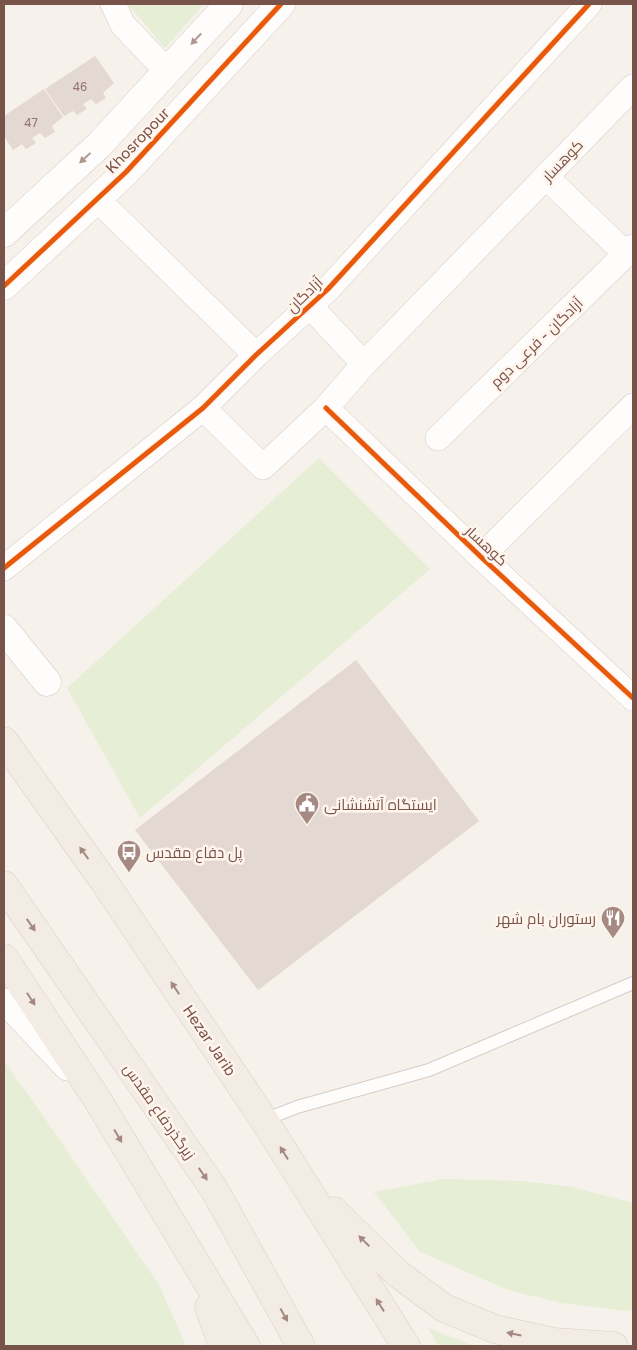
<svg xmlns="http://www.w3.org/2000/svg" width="637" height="1350" font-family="'Golos Text',Cairo,sans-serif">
  <rect width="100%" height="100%" fill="#f7f1eb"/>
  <g fill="#e6eed5">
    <path d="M128 4H204L165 48Z"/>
    <path d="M319 458 430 569 140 818 67 688Z"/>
    <path d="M4 1061 37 1107 159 1285 186 1346H4Z"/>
    <path d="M444 1179 522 1181 572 1187 633 1203V1309L627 1311 561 1303 508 1290 420 1252 374 1192Z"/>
    <path d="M428 1328 474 1346H439Z"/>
  </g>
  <g fill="#e4d8d2">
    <path d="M95 56 114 83 103 93 106 98 96 104 91 99 83 104 87 109 77 115 73 111 64 116 45 89Z"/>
    <path d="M44 89 63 117 52 126 55 132 45 138 40 133 32 138 36 143 26 149 22 144 13 150 4 136V116Z"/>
    <path d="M356 660 479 821 258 990 135 830Z"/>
  </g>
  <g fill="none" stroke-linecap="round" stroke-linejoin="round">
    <defs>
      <path id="service" d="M264 1120 297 1107 429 1070 633 983"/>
      <g id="minor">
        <path d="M113 4 123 25 167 71"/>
        <path d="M546 177 626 254"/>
        <path d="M97 199 256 355"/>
        <path d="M310 306 364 364"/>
        <path d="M203 408 263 467 326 408 364 364 633 87"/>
        <path d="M326 408 481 557 633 698"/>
        <path d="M438 438 633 247"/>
        <path d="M481 557 633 406"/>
        <path d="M4 568 203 408 256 355 328 289 589 4"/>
        <path d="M4 1001 67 1068"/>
      </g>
      <g id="tertiary">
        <path d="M4 233 99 145 229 4"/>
        <path d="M4 286 126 172 281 4"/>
        <path d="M4 629 47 682"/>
      </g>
      <g id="primary">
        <path d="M4 741 103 880 264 1120 406 1346"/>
        <path d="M4 885 214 1189 301 1346"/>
        <path d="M4 958 97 1099 246 1346"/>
        <path d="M334 1211 397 1273 444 1308 495 1329 554 1342 614 1346"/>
        <path d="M209 1307 223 1346"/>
      </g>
    </defs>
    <use href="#service" stroke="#d6ccc8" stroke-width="14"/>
    <use href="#minor" stroke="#d6ccc8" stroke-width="26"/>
    <use href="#tertiary" stroke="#d6ccc8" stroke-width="29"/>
    <use href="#primary" stroke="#d9cec9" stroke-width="29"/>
    <use href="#service" stroke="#fefdfc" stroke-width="12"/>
    <use href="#minor" stroke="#fefdfc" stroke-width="25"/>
    <use href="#tertiary" stroke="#fefdfc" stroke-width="28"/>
    <use href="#primary" stroke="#f3ece5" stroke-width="28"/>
    <defs>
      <g id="cycleway">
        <path d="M4 286 126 172 281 4"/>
        <path d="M326 408 481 557 633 698"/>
        <path d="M4 568 203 408 256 355 328 289 589 4"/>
      </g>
    </defs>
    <use href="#cycleway" stroke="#fff5ed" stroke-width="8"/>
    <use href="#cycleway" stroke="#e8590c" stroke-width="5"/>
  </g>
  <defs><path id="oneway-solid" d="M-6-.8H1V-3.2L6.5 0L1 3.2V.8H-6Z" transform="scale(1.25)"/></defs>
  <g fill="#ae9791">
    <use href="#oneway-solid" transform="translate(196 39) rotate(133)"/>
    <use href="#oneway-solid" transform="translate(85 158) rotate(137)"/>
  </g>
  <g fill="#a38980">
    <use href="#oneway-solid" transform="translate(84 853) rotate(-126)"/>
    <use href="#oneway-solid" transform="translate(31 925) rotate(55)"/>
    <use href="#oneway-solid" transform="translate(175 988) rotate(-124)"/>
    <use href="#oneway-solid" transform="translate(31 999) rotate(57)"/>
    <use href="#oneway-solid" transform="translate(118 1136) rotate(59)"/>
    <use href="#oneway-solid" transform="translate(284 1153) rotate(-122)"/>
    <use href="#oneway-solid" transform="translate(203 1174) rotate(55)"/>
    <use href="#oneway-solid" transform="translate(364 1241) rotate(-135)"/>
    <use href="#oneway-solid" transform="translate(380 1305) rotate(-122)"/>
    <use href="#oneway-solid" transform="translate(284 1315) rotate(61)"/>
    <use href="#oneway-solid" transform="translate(514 1334) rotate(-168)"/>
  </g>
  <defs>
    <symbol id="civic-pin" viewBox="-11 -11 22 30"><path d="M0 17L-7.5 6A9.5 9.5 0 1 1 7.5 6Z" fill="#a48a82" stroke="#fff5ed"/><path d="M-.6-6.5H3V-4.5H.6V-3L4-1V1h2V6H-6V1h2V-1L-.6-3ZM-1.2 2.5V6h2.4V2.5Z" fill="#fff"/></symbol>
    <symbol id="bus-pin" viewBox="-11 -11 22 30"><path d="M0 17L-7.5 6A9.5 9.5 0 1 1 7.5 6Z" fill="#a48a82" stroke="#fff5ed"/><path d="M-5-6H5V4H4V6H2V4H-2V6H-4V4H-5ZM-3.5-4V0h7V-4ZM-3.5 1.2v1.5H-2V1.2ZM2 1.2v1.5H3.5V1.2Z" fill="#fff"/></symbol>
    <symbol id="restaurant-pin" viewBox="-11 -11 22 30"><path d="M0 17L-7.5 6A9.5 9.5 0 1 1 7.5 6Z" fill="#a48a82" stroke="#fff5ed"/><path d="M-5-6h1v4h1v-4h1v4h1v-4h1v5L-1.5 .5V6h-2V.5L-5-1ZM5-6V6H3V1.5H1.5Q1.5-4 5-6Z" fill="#fff"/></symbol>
  </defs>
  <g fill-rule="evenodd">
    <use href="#civic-pin" x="293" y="790" width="28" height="38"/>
    <use href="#bus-pin" x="115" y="838" width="28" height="38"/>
    <use href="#restaurant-pin" x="599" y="904" width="28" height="38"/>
  </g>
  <g text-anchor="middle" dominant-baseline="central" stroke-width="5" stroke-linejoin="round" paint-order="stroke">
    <g font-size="12" fill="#95766e">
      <text x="80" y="86">46</text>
      <text x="31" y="122">47</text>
    </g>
    <g font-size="15" fill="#785349" stroke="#fff5ed">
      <text transform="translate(137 140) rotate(-46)">Khosropour</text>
      <text transform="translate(562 160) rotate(-46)">کوهسار</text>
      <text transform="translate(304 294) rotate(-44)">آزادگان</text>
      <text transform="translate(536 342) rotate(-44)">آزادگان - فرعی دوم</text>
      <text transform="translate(487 545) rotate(43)">کوهسار</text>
      <text transform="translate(210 1040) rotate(56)">Hezar Jarib</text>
      <text transform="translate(160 1111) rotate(55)">زیرگذردفاع مقدس</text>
    </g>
    <g font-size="15" fill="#785349" stroke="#fff5ed" text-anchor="start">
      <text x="324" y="804">ایستگاه آتشنشانی</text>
      <text x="146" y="852">پل دفاع مقدس</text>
      <text x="596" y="918" text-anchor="end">رستوران بام شهر</text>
    </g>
  </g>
  <rect width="637" height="1350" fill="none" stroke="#785349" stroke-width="10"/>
</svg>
